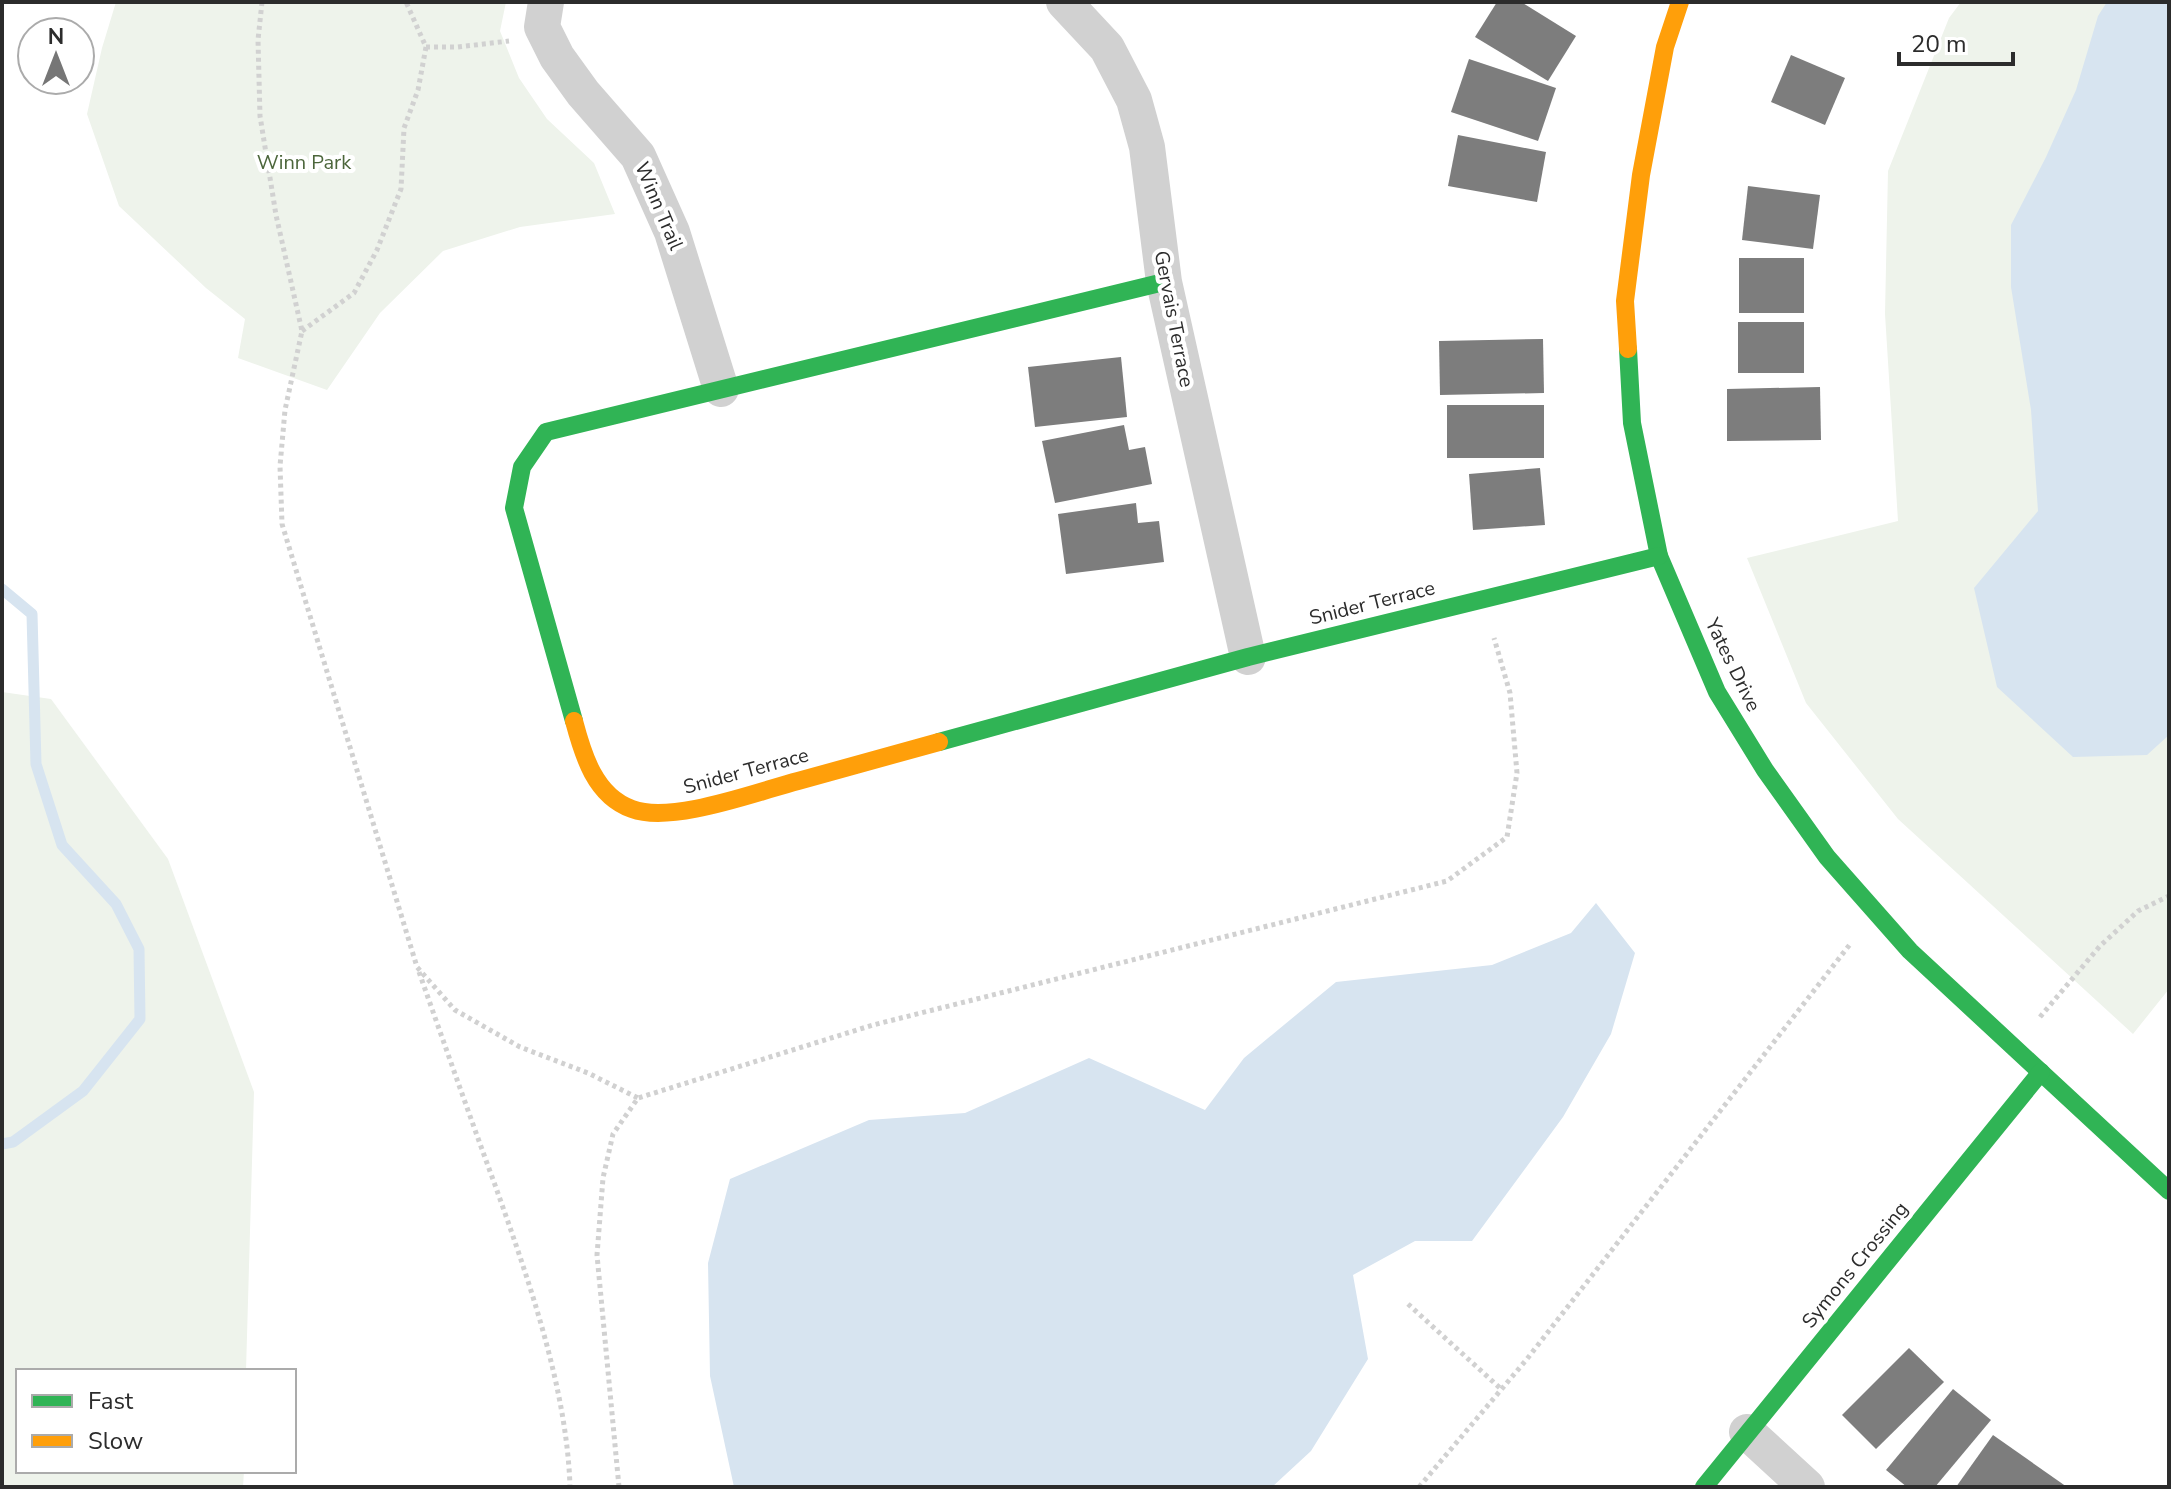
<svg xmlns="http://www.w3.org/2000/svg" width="2171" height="1489" font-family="'Nunito Sans',sans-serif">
  <rect width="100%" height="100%" fill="#fff"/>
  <g fill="#eef3eb">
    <path d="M116 2H506L500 31 519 78 547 119 594 163 615 214 520 227 443 251 380 313 327 390 238 358 245 319 206 288 119 206 87 114 102 48Z"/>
    <path d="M1961 2H2169V989L2133 1034 1898 819 1806 703 1747 558 1898 521 1885 314 1888 171 1949 18Z"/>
    <path d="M2 692 51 699 168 859 254 1092 246 1371H18V1471H244L243 1487H2Z"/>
  </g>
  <g fill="#d7e4f0">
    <path d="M2107 2H2169V735L2147 755 2073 757 1997 687 1974 588 2038 511 2031 410 2011 287V225L2046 157 2076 90 2098 16Z"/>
    <path d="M1596 903 1635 953 1611 1034 1563 1117 1472 1241H1415L1353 1275 1368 1359 1311 1451 1272 1487H734L710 1376 708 1263 730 1179 869 1120 965 1113 1089 1058 1205 1110 1244 1058 1336 982 1492 965 1571 933Z"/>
  </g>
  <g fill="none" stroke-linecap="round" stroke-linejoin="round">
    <path stroke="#d7e4f0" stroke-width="11" d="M2 589 32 614 36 764 62 845 116 904 139 949 140 1019 83 1091 13 1142 2 1144"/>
  </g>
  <g fill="#7d7d7d">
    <path d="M1497 2H1521L1576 36 1548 81 1475 37Z"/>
    <path d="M1791 55 1845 78 1825 125 1771 102Z"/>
    <path d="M1469 59 1556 88 1538 141 1451 112Z"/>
    <path d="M1458 135 1546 152 1537 202 1448 186Z"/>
    <path d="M1748 186 1820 195 1813 249 1742 240Z"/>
    <rect x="1739" y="258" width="65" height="55"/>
    <rect x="1738" y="322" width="66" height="51"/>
    <path d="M1543 339 1544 393 1440 395 1439 341Z"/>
    <path d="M1121 357 1127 417 1035 427 1028 367Z"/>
    <path d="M1820 387 1821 440 1727 441V389Z"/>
    <rect x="1447" y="405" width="97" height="53"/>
    <path d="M1124 425 1129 450 1145 447 1152 484 1055 503 1042 441Z"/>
    <path d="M1540 468 1545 525 1473 530 1469 474Z"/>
    <path d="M1136 503 1138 523 1159 521 1164 562 1066 574 1058 514Z"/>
    <path d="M1909 1348 1944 1382 1876 1449 1842 1415Z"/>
    <path d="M1953 1389 1991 1420 1935 1487H1907L1886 1470Z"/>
    <path d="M1993 1435 2067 1487H1956Z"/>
  </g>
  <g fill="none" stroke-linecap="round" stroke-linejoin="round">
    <g stroke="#d1d1d1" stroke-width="5" stroke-dasharray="4 4" stroke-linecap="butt">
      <path d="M262 2 258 40 260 116 276 215 302 331 285 410 280 466 282 524 417 967 455 1010 520 1047 588 1073 638 1098"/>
      <path d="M426 47H458L509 41"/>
      <path d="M302 331 354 293 377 250 401 189 404 128 418 90 426 47 406 2"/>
      <path d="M419 972C444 1043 469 1114 495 1185 528 1278 567 1388 570 1487"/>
      <path d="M2040 1017 2100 946 2138 911 2169 896"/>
      <path d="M1408 1304 1501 1389"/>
      <path d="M619 1487 597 1255 603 1178 613 1134 638 1098 873 1025 1447 881 1507 837 1517 773 1510 693 1494 638"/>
      <path d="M1419 1487 1527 1359 1851 943"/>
    </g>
    <g stroke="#d1d1d1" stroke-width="36">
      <path d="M546 2 542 27 557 57 583 93 638 156 672 232 721 389"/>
      <path d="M1064 2 1107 48 1134 100 1147 147 1164 282 1248 657"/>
      <path d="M1747 1432 1807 1487"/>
    </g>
    <g stroke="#30b455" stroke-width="18">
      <path d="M1628 349 1632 423 1659 556 1717 692 1765 770 1827 857 1910 951 2169 1191"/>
      <path d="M574 721 514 508 522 467 546 432 1164 282"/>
      <path d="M939 742 1248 657 1659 556"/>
      <path d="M1704 1487 2041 1072"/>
    </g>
    <g stroke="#ff9f0a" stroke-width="18">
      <path d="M1628 349 1625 301 1641 175 1665 47 1680 2"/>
      <path d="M574 721C583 755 595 796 632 809 672 824 756 792 798 781 845 768 892 755 939 742"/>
    </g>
  </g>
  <g text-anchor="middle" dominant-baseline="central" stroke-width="8" stroke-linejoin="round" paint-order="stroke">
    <g font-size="20" fill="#4c663b" stroke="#fff">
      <text x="304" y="162">Winn Park</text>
    </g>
    <g font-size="20" fill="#2c2c2c" stroke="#fff">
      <text transform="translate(659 206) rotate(67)">Winn Trail</text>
      <text transform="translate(1174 319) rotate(79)">Gervais Terrace</text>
      <text transform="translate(1372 603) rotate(-14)">Snider Terrace</text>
      <text transform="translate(1733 665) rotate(64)">Yates Drive</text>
      <text transform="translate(746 771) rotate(-15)">Snider Terrace</text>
      <text transform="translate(1855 1265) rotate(-51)">Symons Crossing</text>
    </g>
  </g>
  <rect width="2171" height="1489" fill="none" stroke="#2c2c2c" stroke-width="8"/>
  <rect x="16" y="1369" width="280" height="104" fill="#ffffff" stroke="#ababab" stroke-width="2"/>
  <rect x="32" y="1395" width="40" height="12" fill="#30b455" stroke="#ababab" stroke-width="2"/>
  <text x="88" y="1409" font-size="24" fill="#2c2c2c">Fast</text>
  <rect x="32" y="1435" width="40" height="12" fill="#ff9f0a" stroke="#ababab" stroke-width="2"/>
  <text x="88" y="1449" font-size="24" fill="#2c2c2c">Slow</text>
  <g transform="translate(56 56)"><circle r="38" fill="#ffffff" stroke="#ababab" stroke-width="2"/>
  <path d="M0-6L14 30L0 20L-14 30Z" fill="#767676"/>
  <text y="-12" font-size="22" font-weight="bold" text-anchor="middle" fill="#2c2c2c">N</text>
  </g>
  <path d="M1899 52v12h114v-12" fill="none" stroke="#2c2c2c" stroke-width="4"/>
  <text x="1911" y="52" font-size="24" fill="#2c2c2c" stroke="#ffffff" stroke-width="6" paint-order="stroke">20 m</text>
</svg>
